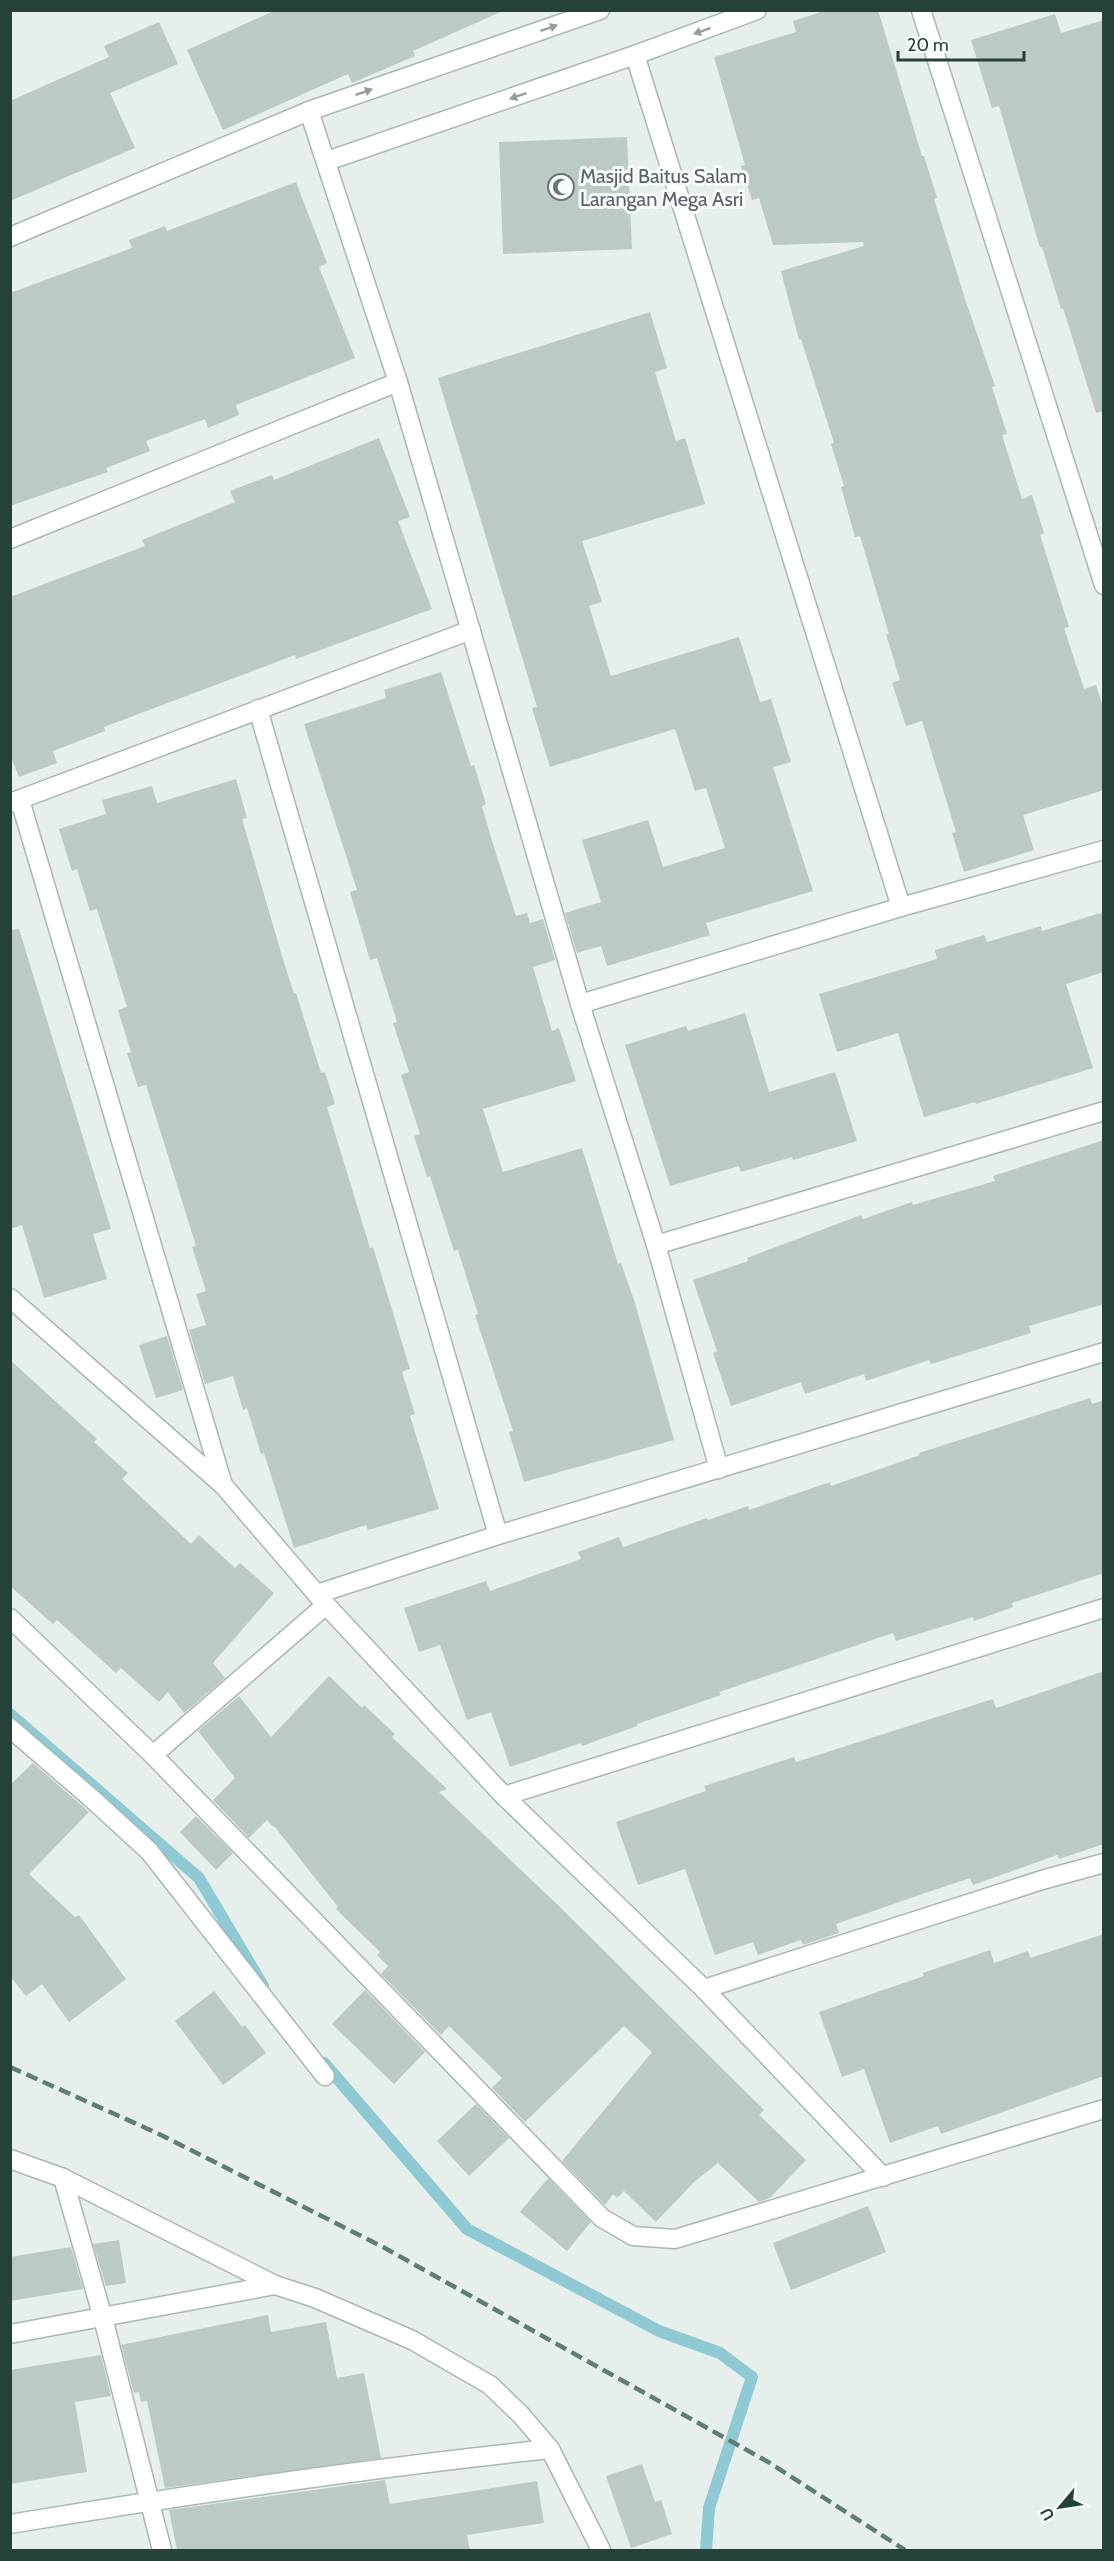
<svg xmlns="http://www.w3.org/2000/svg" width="1114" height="2561" font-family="Cabin,sans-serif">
  <rect width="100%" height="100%" fill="#e6efeb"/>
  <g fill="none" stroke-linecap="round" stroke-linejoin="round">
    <g stroke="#8ec9d4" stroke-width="12">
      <path d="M10 1714 199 1878 263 1986"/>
      <path d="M324 2063 467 2229 659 2331 720 2353 752 2377 709 2508 706 2550"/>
    </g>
  </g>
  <g fill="#bbcac4">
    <path d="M276 10H505L413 51 415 56 352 83 348 74 223 130 187 50Z"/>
    <path d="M827 10H878L922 156H924L937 198 934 199 966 302 995 386 992 387 1007 434 1002 435 1022 499 1032 495 1044 533 1040 535 1069 627 1064 628 1084 689 1096 685 1104 710V790L1023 815 1034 850 964 872 952 833 956 832 922 721 906 726 892 683 900 680 886 634H889L860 536 855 537 841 487 844 486 831 444 834 443 801 339 799 340 781 271 864 246 863 242 773 245 759 198 752 200 741 166 745 165 714 57 796 32 793 21Z"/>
    <path d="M1055 14 1061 33 1104 20V411L1096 413 1063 308 1061 309 1042 247 1040 248 999 106 992 108 971 40Z"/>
    <path d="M159 22 178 64 110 93 135 148 10 201V101L109 57 104 46Z"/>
    <path d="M627 137 632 249 503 254 499 142Z"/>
    <path d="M296 182 327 263 319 267 355 358 236 405 239 415 208 428 205 419 146 441 150 451 106 468 108 472 10 506V293L132 248 129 240 165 226 167 231Z"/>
    <path d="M650 312 667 368 655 372 676 441 685 438 705 504 582 541 602 602 589 606 611 676 739 637 760 702 771 699 791 762 773 767 813 891 706 923 710 935 607 966 601 946 577 953 565 913 601 902 582 840 648 820 663 867 725 848 706 788 695 791 675 729 550 767 532 708 537 707 438 378Z"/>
    <path d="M379 438 410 517 398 521 432 609 296 659 295 655 104 727 105 731 53 751 57 763 19 777 10 755V597L145 546 142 540 235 502 230 491 272 475 274 480Z"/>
    <path d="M441 672 471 766 474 765 486 804 482 806 492 841 516 916 527 913 530 923 543 919 555 960 533 967 552 1031 559 1028 576 1081 483 1109 503 1172 582 1148 618 1264 621 1263 634 1300 674 1440 524 1482 509 1432 513 1431 475 1315 478 1314 458 1250 454 1251 430 1176 427 1177 414 1136 420 1134 401 1075 409 1072 393 1023 397 1022 377 958 370 960 350 892 357 890 304 724 386 698 384 690Z"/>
    <path d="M236 779 247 818 242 819 282 956 294 994 296 993 321 1073 325 1072 335 1104 327 1107 370 1248 373 1247 410 1369 402 1372 415 1414 410 1416 439 1509 368 1530 366 1525 294 1548 264 1453 261 1454 247 1408 243 1410 233 1376 205 1384 189 1330 206 1325 196 1294 206 1291 192 1247 196 1246 146 1085 138 1087 127 1053 131 1052 118 1010 127 1007 97 909 90 911 77 869 72 871 59 829 106 814 102 800 152 786 157 803Z"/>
    <path d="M1104 912V972L1066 984 1093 1068 976 1104 975 1102 924 1117 898 1033 837 1052 819 994 937 959 935 950 984 935 987 942 1041 926 1042 931Z"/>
    <path d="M19 929 111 1229 93 1234 107 1279 44 1298 22 1225 10 1229V930Z"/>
    <path d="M745 1013 769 1092 835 1072 857 1141 793 1160 792 1157 741 1172 739 1166 670 1186 625 1045 686 1026 688 1031Z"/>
    <path d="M1104 1140V1304L1029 1326 1031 1333 931 1364 929 1360 866 1381 864 1374 805 1394 801 1382 731 1406 713 1353 717 1351 693 1280 748 1261 747 1258 861 1215 863 1219 912 1202 913 1205 995 1181 993 1176Z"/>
    <path d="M167 1336 183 1390 156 1398 139 1345Z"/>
    <path d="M10 1360 97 1439 94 1442 128 1473 122 1479 191 1544 199 1535 235 1568 240 1563 274 1593 213 1663 225 1678 184 1713 168 1692 159 1702 121 1668 116 1673 57 1620 53 1624 10 1586Z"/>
    <path d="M1090 1398 1092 1404 1104 1400V1573L1012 1603 1013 1607 974 1621 973 1617 896 1641 893 1633 719 1692 721 1695 637 1724V1726L582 1746 581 1743 510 1767 491 1712 467 1720 440 1645 419 1652 404 1608 486 1581 490 1591 581 1559 578 1552 619 1537 623 1547 707 1518 708 1520 748 1506 749 1510 830 1482 831 1486 920 1455 919 1453Z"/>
    <path d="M1104 1671V1844L1059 1859 1057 1855 973 1885 970 1878 928 1892 836 1924 839 1933 803 1945 801 1940 758 1955 753 1942 715 1955 685 1869 638 1885 616 1822 706 1791 704 1786 794 1757 796 1762 993 1699 996 1708Z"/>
    <path d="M329 1676 362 1708 364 1705 395 1734 392 1737 447 1789 439 1792 562 1909 764 2110 759 2115 806 2160 770 2198 759 2202 718 2163 694 2182 656 2222 624 2191 617 2198 613 2194 605 2205 562 2161 652 2052 624 2026 525 2122 492 2088 502 2078 449 2026 441 2035 381 1974 388 1966 377 1955 380 1952 336 1909 338 1907 274 1826 273 1827 267 1820 249 1838 213 1800 235 1778 198 1731 239 1696 271 1737Z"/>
    <path d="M33 1763 89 1812 29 1874 75 1917 79 1915 126 1979 69 2022 42 1984 26 1996 10 1976V1785Z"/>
    <path d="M196 1816 233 1853 216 1870 180 1832Z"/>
    <path d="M1104 1934V2076L941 2134 938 2126 890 2143 864 2069 842 2077 819 2012 924 1976 923 1973 990 1950 994 1963 1028 1951 1030 1958Z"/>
    <path d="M365 1990 425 2052 394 2084 332 2024Z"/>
    <path d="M214 1991 242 2027 245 2025 266 2053 223 2085 175 2021Z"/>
    <path d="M476 2104 509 2138 469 2176 437 2141Z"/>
    <path d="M548 2178 591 2222 567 2251 520 2212Z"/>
    <path d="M868 2206 886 2252 791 2290 773 2243Z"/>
    <path d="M119 2240 126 2283 106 2286 93 2244Z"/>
    <path d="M71 2247 83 2289 10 2301V2257Z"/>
    <path d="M268 2315 271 2332 326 2322 337 2378 364 2373 381 2458 165 2488 147 2401 141 2402 139 2392 134 2393 121 2345Z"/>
    <path d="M101 2355 111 2396 75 2402 87 2472 10 2484V2370Z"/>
    <path d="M642 2464 655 2502 661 2500 672 2534 631 2548 606 2476Z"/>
    <path d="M385 2480 390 2504 537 2481 544 2523 467 2535 470 2550H177L169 2510Z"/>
  </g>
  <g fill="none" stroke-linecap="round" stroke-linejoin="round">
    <defs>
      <g id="minor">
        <path d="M921 10 1104 585"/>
        <path d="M635 55 901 907"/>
        <path d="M309 111 398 382 580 1004 656 1245 719 1469"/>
        <path d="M327 161 635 55 757 10"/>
        <path d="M10 237 309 111 600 10"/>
        <path d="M10 539 398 382"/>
        <path d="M258 709 498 1535"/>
        <path d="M20 800 223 1485"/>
        <path d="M10 803 471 630"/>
        <path d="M580 1004 901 907 1104 850"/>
        <path d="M656 1245 1104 1111"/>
        <path d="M10 1298 223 1485 326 1605 504 1796 704 1989 883 2177"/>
        <path d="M317 1594 498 1535 1104 1352"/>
        <path d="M10 1618 153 1755 602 2218 633 2236 675 2239 1104 2109"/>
        <path d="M10 1728 90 1797 149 1851 325 2076"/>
        <path d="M153 1755 326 1605"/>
        <path d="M504 1796 1104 1608"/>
        <path d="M704 1989 1042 1880 1104 1863"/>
        <path d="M10 2159 63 2178 275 2285 315 2298 412 2340 490 2385 521 2415 550 2449 601 2550"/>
        <path d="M63 2178 103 2318 162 2550"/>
        <path d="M10 2334 275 2285"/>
        <path d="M10 2524C190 2494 369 2468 550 2449"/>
      </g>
    </defs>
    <use href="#minor" stroke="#a8b8b2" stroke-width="21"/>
    <use href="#minor" stroke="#fff" stroke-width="18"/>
    <path stroke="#5f7d75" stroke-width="4.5" stroke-dasharray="12 6" stroke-linecap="butt" d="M10 2067 159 2134 383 2247 770 2463 905 2550"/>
  </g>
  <defs><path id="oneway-solid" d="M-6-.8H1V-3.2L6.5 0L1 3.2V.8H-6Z" transform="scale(1.5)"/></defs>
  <g fill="#92a09c">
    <use href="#oneway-solid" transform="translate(549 28) rotate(-19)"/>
    <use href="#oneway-solid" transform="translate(702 31) rotate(160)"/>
    <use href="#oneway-solid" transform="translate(364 92) rotate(-19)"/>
    <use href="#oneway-solid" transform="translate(518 96) rotate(161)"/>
  </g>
  <defs>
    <symbol id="mosque-ring" viewBox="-11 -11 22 22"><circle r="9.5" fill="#f7fbf9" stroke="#6b7280" stroke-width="1.5"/><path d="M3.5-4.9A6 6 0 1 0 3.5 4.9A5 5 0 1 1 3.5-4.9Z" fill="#6b7280"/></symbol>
  </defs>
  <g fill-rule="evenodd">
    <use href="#mosque-ring" x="546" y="172" width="30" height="30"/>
  </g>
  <g text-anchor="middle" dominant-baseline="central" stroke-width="6" stroke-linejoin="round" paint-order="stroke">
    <g font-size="20" fill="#5b616d" stroke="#f7fbf9" text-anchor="start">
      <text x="580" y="176">Masjid Baitus Salam<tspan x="580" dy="23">Larangan Mega Asri</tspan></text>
    </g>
  </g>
  <rect width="1114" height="2561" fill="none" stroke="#24423a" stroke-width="24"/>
  <g transform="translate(1060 2507) rotate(241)" stroke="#f7fbf9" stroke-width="4.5" paint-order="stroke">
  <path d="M0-4.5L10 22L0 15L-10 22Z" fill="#24423a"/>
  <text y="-9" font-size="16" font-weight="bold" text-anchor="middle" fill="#24423a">U</text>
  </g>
  <path d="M898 51v9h126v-9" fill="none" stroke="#24423a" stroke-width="3"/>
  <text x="907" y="51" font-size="18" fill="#24423a" stroke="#f7fbf9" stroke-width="4.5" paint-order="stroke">20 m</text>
</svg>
